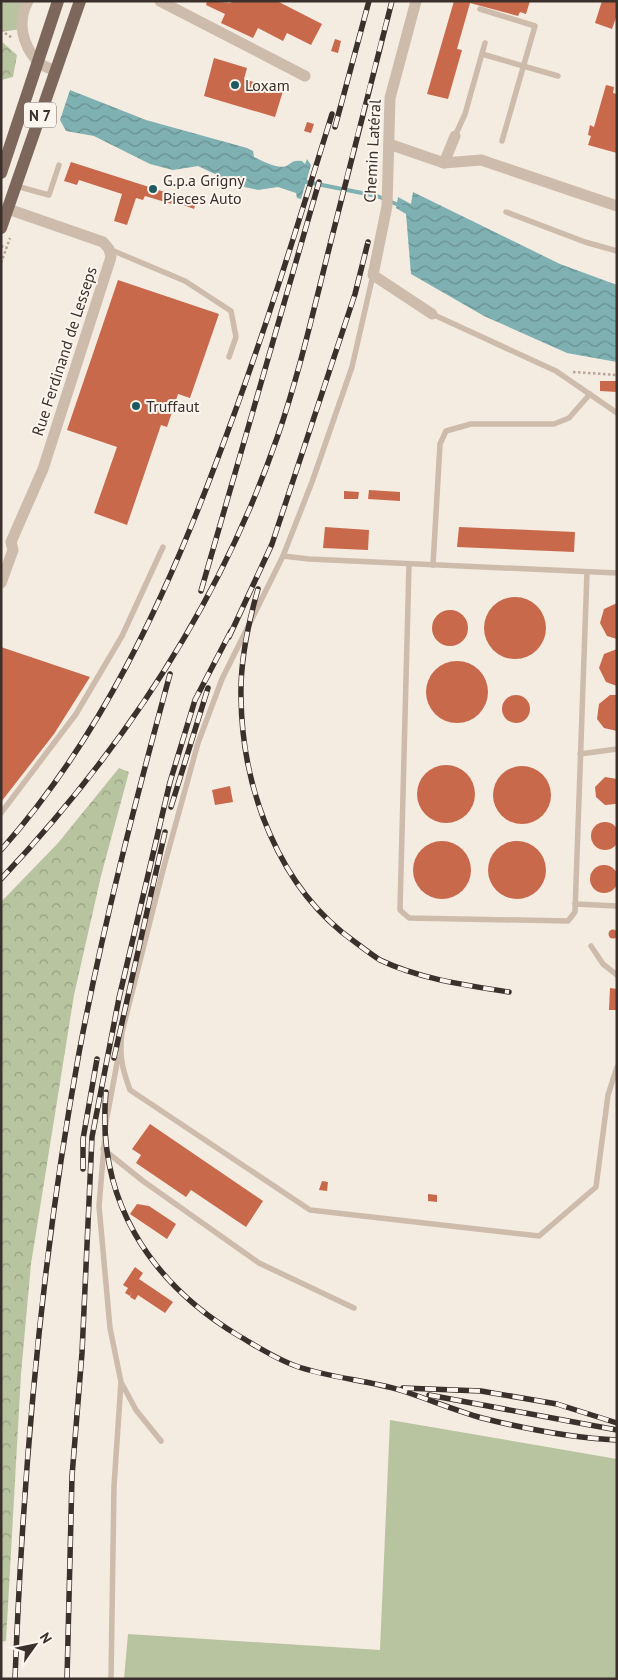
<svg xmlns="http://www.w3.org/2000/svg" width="618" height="1680" font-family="'PT Sans',sans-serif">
  <defs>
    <pattern id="forest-crowns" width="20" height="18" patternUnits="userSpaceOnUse" patternTransform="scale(1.25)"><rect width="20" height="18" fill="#b8c4a0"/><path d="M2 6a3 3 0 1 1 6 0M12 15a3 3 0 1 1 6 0" fill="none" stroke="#97a083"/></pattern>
    <pattern id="water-waves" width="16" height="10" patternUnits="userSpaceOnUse" patternTransform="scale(1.25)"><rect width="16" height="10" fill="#7fb0b2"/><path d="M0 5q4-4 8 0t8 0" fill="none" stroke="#699091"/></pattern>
  </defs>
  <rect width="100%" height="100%" fill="#f4ebe1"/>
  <g fill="#b8c4a0">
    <path d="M1 1H26L21 29 1 32Z"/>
    <path d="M390 1420 617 1459V1679H124L128 1634 380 1650Z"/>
  </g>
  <g fill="url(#forest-crowns)">
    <path d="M1 41 17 55 13 77 1 80Z"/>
    <path d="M119 768 129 772 101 876 74 995 31 1264 21 1374 6 1641 1 1642V902L58 843Z"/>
  </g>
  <g fill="url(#water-waves)">
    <path d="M70 90 146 120 247 148 253 151 254 157C262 161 281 171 288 165 293 161 295 160 302 161L305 164 307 159 311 165 301 199 297 198 296 193 278 187 258 190 240 186 198 166 173 170 150 164 94 136 66 131 60 120Z"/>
    <path d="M413 192 560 264 617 285V362L567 353 484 316 411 274 406 214 396 208 398 197 411 204Z"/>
  </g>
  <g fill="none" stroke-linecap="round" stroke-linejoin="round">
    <path stroke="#7fb0b2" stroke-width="4" d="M302 181 377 196 401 206"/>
  </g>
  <g fill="#c8694b">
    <path d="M207 1 231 3 232 1H277L322 24 311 45 287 33 283 41 258 28 253 38 221 23 225 14 206 5Z"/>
    <path d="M454 1H530L526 14 520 12 518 16 470 3 457 49 462 50 448 99 427 94Z"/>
    <path d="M602 1H617V15L612 29 595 23Z"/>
    <path d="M335 39 341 41 338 53 331 51Z"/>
    <path d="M214 58 247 68 244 79 283 91 275 117 204 96Z"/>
    <path d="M606 85 614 87 613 93 617 94V153L588 145 591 136 588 135 590 125 594 127Z"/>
    <path d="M307 122 314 124 311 133 304 131Z"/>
    <path d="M71 162 196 202 194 209 176 202 175 205 145 196 143 200 136 198 127 225 114 221 122 194 79 180 77 185 64 181Z"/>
    <path d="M118 280 219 314 190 398 178 394 167 427 161 425 127 525 94 513 117 447 67 430Z"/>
    <path d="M600 381H617V392L600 391Z"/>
    <path d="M369 490 400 492V501L368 499Z"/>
    <path d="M344 491 359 492 358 499H344Z"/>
    <path d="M325 527 369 530 368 550 323 548Z"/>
    <path d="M459 527 575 532 574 552 457 547Z"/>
    <circle cx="515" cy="628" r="31"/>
    <path d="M617 603V639L607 636 600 623 604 609Z"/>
    <circle cx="450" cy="628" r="18"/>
    <path d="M1 647 90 677 54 734 1 802Z"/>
    <path d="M617 649V686L606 682 599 668 604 654Z"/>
    <circle cx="457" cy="692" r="31"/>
    <circle cx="516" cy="709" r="14"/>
    <path d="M610 695H617V731L604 728 597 719 599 704Z"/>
    <circle cx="446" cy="794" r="29"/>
    <circle cx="522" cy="795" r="29"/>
    <path d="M605 777 617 779V803L615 804 605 805 596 797 595 787Z"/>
    <path d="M230 786 233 802 215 805 212 790Z"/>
    <circle cx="605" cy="836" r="14"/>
    <circle cx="442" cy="870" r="29"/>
    <circle cx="517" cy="870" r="29"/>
    <circle cx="604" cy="879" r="14"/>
    <circle cx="613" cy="934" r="4.5"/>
    <path d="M610 988 617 989V1010H609Z"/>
    <path d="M150 1124 263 1201 246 1227 191 1190 186 1197 136 1163 141 1155 132 1149Z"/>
    <path d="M322 1181 328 1182 327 1191 319 1190Z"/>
    <path d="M428 1194 437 1195V1202L428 1201Z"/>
    <path d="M137 1204 149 1206 176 1224 167 1239 130 1214Z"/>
    <path d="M135 1267 143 1273 139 1279 173 1302 165 1313 138 1295 135 1300 130 1297 132 1292 130 1296 125 1293 128 1288 123 1285Z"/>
  </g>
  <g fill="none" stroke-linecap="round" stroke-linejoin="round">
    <g stroke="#b9a596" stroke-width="2.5" stroke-dasharray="2.5 2.5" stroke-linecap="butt">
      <path d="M1 30 12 38"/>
      <path d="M1 246 7 248"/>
      <path d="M1 263 10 238"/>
      <path d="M573 372 617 375"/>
    </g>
    <g stroke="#cdbbac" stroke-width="5.5">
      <path d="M480 9 535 26 502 141"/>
      <path d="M482 54 558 76"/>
      <path d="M455 136 465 114 485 43"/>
      <path d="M16 186 49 195 59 165"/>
      <path d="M506 212 585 242 617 251"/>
      <path d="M109 249 185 281 231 311 236 337 229 357"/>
      <path d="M373 275 352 367 312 482 283 556 222 679 198 743 163 870 122 1032C119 1056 122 1068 130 1090L310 1210 539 1236 596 1187 608 1095 617 1067"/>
      <path d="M432 314 556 371 617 413"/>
      <path d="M283 556 309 559 617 573"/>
      <path d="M409 564 400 910 409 918 568 921 575 912 587 572"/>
      <path d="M433 565 440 444 446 431 471 424H554L569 418 590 394"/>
      <path d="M580 754 617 749"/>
      <path d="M1 813 76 714 122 636 163 547"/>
      <path d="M575 904 617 906"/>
      <path d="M591 946 603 964 617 975"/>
      <path d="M103 1149 143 1181 259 1263 354 1308"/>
      <path d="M122 1384 136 1410 161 1441"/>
      <path d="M111 1679 114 1486 121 1382 110 1328 99 1206 106 1122 118 1058"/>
    </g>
    <g stroke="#cdbbac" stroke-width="11">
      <path d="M28 1C17 21 22 44 37 61 41 66 50 68 55 71"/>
      <path d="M160 1 305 76"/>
      <path d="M416 1 390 98 387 206 373 275 432 314"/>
      <path d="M389 144 444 163 481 160 617 206"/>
      <path d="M444 163 455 136"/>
      <path d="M1 211 8 209 103 242 109 249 111 257 43 469 11 542 13 550 1 583"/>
    </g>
    <g stroke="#7d675c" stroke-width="12">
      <path d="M1 173 58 1"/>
      <path d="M1 228 80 1"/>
    </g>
    <defs>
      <g id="rail">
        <path d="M335 127 369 1"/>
        <path d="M258 589C248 624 240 661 241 697 242 789 279 889 355 942 363 948 372 955 380 960 420 979 465 985 509 992"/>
        <path d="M201 591 319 182"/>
        <path d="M229 637 272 544 355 294 368 242"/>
        <path d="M171 807 208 688"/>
        <path d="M1 850C100 739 164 601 216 463 260 348 296 231 332 114"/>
        <path d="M1 879C122 751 219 605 277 438 301 369 316 299 334 229 353 153 372 77 392 1"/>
        <path d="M114 1058 165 832"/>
        <path d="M106 1092C96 1199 149 1282 239 1336 258 1347 276 1359 296 1366 330 1378 366 1380 400 1390 428 1399 454 1410 482 1418 526 1429 572 1438 617 1440"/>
        <path d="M83 1169V1139L97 1059"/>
        <path d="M403 1388 481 1391 557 1404 617 1423"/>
        <path d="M429 1395 617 1430"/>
        <path d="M15 1679C23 1469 41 1259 79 1053 103 925 136 799 170 674"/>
        <path d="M67 1679 72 1476 82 1353 92 1137 119 998 170 782 195 700 231 631"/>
      </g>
    </defs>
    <use href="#rail" stroke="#3b302b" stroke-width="5.5"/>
    <use href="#rail" stroke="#fbf5ee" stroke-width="4" stroke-dasharray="11" stroke-linecap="butt"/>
  </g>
  <g fill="#1f5a5e" stroke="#fbf5ee" stroke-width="2">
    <circle cx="235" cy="85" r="5"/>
    <circle cx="153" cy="189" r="5"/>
    <circle cx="136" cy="406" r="5"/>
  </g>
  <g text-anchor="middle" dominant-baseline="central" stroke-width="4" stroke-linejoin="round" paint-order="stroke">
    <rect fill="#fbf5ee" stroke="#756b66" stroke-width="1" x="24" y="102.5" width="32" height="25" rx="4"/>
    <g font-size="15" font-weight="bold" fill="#3b302b">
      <text x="40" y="115">N 7</text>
    </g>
    <g font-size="16" fill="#3b302b" stroke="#fbf5ee" text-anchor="start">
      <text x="245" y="85">Loxam</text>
      <text x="163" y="180">G.p.a Grigny<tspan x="163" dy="18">Pieces Auto</tspan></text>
      <text x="146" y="406">Truffaut</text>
    </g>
    <g font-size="16" fill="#3b302b" stroke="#fbf5ee">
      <text transform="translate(372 151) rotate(-87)">Chemin Latéral</text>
      <text transform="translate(64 351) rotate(-72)">Rue Ferdinand de Lesseps</text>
    </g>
  </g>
  <rect width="618" height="1680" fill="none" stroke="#3b302b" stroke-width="5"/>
  <g transform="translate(35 1645) rotate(57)" stroke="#fbf5ee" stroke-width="4" paint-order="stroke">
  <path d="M0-4L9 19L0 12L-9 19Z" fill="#3b302b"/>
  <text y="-8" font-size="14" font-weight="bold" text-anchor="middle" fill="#3b302b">N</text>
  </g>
</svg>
